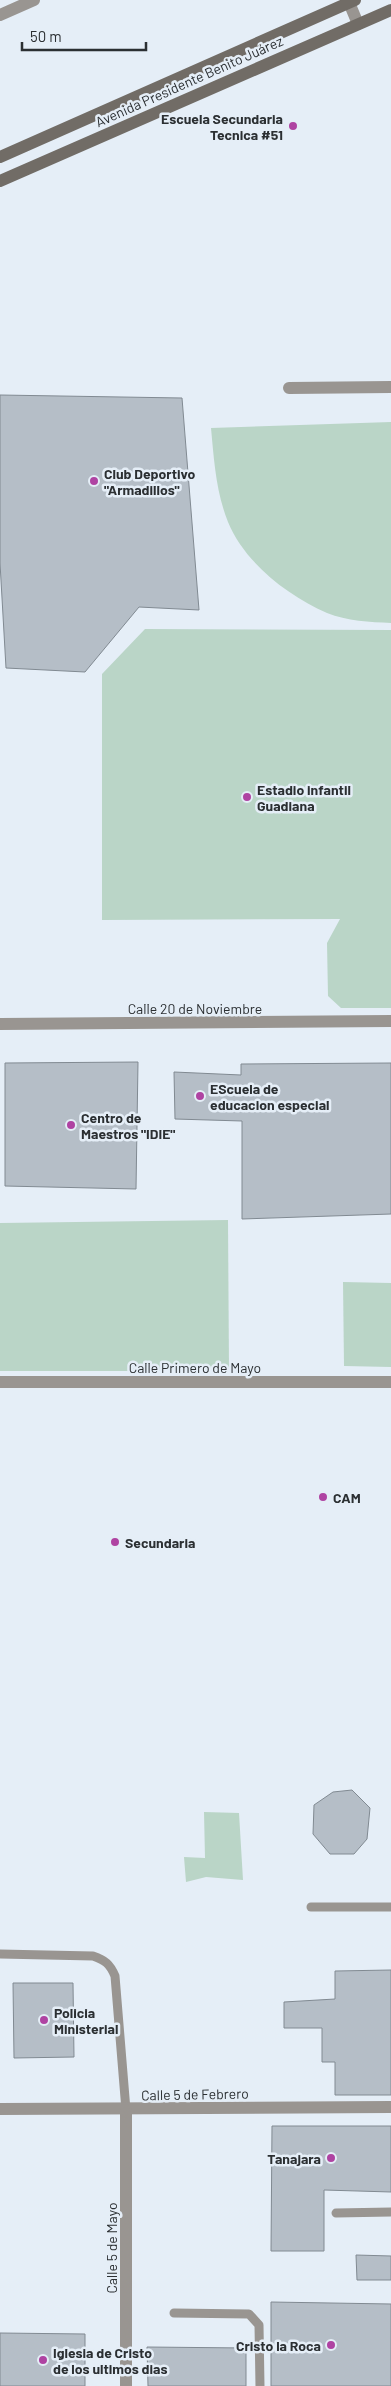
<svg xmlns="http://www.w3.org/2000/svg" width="391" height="2386" font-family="Barlow,sans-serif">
  <rect width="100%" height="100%" fill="#e5eef7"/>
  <g fill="#bad5c7">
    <path d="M391 422V623C370 622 347 621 327 613 287 595 245 563 228 522 216 492 214 460 211 428Z"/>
    <path d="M145 629 391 630V1008H341L328 996 327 943 340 919 102 920V674Z"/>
    <path d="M228 1220 229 1371H0V1223Z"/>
    <path d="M343 1282 391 1283V1367L344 1366Z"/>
    <path d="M204 1812 239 1813 243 1880 206 1877 186 1882 184 1857 205 1858Z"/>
  </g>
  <g fill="#b5bec7" stroke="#818a92">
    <path d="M0 395 182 398 199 610 139 607 85 672 6 668 0 563Z"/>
    <path d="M138 1062 136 1189 5 1186V1063Z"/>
    <path d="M391 1063V1214L242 1219V1121L175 1119 174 1072 241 1075V1064Z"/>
    <path d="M352 1790 370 1808 367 1839 354 1854H330L313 1834 314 1805 333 1792Z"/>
    <path d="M391 1970V2095H335V2062H322V2028H284V2002L335 1999V1971Z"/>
    <path d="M13 1983H73L74 2057 14 2058Z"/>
    <path d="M272 2126H391V2192L324 2190V2251H271Z"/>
    <path d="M356 2255 391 2256V2280H357Z"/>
    <path d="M271 2302 391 2304V2386H271Z"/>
    <path d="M0 2333 85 2334V2386H0Z"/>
    <path d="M147 2347 246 2348V2386H148Z"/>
  </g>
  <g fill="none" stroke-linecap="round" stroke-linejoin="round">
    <g stroke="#999591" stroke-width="9">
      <path d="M311 1907H391"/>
      <path d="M0 1954 93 1956C105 1960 110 1964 115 1976L126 2110"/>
      <path d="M336 2213 391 2212"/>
      <path d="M174 2313 249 2314 259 2325 260 2386"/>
    </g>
    <g stroke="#999591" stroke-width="12">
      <path d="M348 0 358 24"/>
      <path d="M0 15 34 0"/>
      <path d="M289 388 391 387"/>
      <path d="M0 1024 391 1021"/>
      <path d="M0 1382H391"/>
      <path d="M0 2109 391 2107"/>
      <path d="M126 2110V2386"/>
    </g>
    <g stroke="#716c66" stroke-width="12">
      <path d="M0 157 355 0"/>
      <path d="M0 181 391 10"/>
    </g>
  </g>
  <g fill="#af43a2" stroke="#e5eef7" stroke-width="2">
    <circle cx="293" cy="126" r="5"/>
    <circle cx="94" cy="481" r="5"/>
    <circle cx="247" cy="797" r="5"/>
    <circle cx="200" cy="1096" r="5"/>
    <circle cx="71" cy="1125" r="5"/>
    <circle cx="323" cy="1497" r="5"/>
    <circle cx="115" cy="1542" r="5"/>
    <circle cx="44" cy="2020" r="5"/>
    <circle cx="331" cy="2158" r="5"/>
    <circle cx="331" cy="2345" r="5"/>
    <circle cx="43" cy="2360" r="5"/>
  </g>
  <g text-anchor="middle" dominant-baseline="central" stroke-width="5" stroke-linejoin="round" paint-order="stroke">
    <g font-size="14" fill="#2b2f32" stroke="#e5eef7">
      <text transform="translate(189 81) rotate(-24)">Avenida Presidente Benito Juárez</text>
      <text x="195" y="1008">Calle 20 de Noviembre</text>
      <text x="195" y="1367">Calle Primero de Mayo</text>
      <text transform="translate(195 2094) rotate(-1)">Calle 5 de Febrero</text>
      <text transform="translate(111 2248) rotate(-90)">Calle 5 de Mayo</text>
    </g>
    <g font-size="14" font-weight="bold" fill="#2b2f32" stroke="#e5eef7" text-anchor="start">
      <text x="283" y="118" text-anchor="end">Escuela Secundaria<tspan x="283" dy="16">Tecnica #51</tspan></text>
      <text x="104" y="473">Club Deportivo<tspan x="104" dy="16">"Armadillos"</tspan></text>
      <text x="257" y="789">Estadio infantil<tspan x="257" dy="16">Guadiana</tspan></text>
      <text x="210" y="1088">EScuela de<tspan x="210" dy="16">educacion especial</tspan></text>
      <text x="81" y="1117">Centro de<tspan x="81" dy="16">Maestros "IDIE"</tspan></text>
      <text x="333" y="1497">CAM</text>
      <text x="125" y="1542">Secundaria</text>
      <text x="54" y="2012">Policia<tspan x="54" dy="16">Ministerial</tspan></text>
      <text x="321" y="2158" text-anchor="end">Tanajara</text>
      <text x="321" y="2345" text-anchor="end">Cristo la Roca</text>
      <text x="53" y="2352">Iglesia de Cristo<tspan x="53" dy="16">de los ultimos dias</tspan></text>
    </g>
  </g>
  <path d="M22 42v8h124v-8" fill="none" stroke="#2b2f32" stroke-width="2.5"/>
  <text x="30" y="42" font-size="15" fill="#2b2f32" stroke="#e5eef7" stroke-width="4" paint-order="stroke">50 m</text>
</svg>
